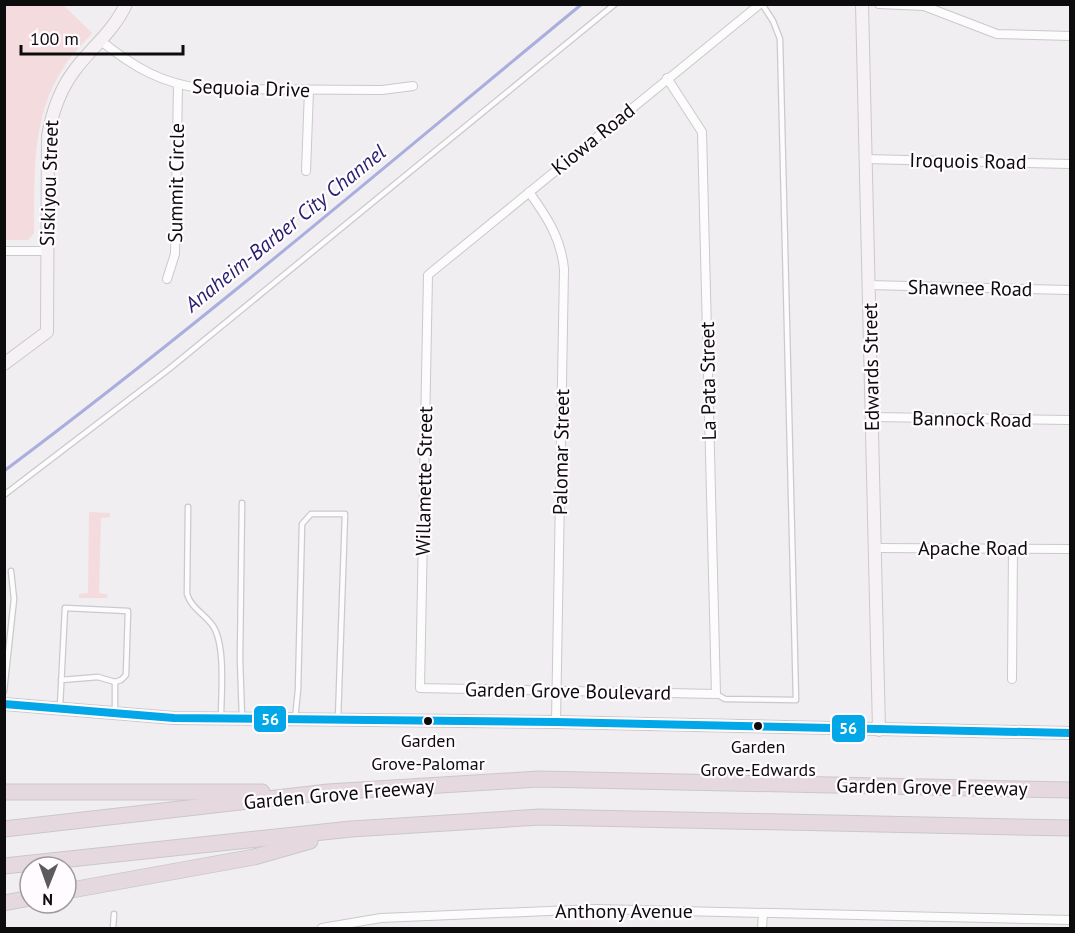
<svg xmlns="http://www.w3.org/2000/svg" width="1075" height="933" font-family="'PT Sans',sans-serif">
  <rect width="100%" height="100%" fill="#f0eef0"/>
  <g fill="#f4dbde">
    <path d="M5 4 63 5 92 33C83 44 72 54 65 65 30 118 35 173 34 233L28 240H5Z"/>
    <path d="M89 512 110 513V517L101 518 99 593 108 595 107 598H79V594L88 593Z"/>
  </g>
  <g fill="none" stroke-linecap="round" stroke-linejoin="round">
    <path stroke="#a9aede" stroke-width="3" d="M4 471C202 323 391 161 582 4"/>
    <defs>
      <g id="lane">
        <path d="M4 495 169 369 615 4"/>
        <path d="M188 507 187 594C191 608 205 614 213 626 226 646 221 695 221 718"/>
        <path d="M115 682V711"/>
        <path d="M4 691 14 599 11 571"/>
        <path d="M716 694 725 699 796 700 780 39 773 21 762 4"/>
        <path d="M60 707 65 608 128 611 126 675 121 680 115 682 98 677 61 680"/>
        <path d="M242 718 240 659 242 503"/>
        <path d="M295 719 298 690 302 524 311 514H345L338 719"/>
        <path d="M113 928 114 914"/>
      </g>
      <g id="street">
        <path d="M879 4 924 6 997 34 1070 36"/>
        <path d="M101 41C135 68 161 83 204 89L382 90 413 86"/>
        <path d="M667 78 702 132 716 694 420 688 428 275 760 4"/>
        <path d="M866 159 1070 164"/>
        <path d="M306 171 309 90"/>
        <path d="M529 192C547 217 561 238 564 269L556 722"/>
        <path d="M4 251H46"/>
        <path d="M167 279 175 254 178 85"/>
        <path d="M869 285 1070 290"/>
        <path d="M873 417 1070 420"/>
        <path d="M876 548 1070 549"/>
        <path d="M1012 679 1013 548"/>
        <path d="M322 928 381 918 595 909 1070 920"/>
        <path d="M762 928 763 913"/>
      </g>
      <g id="secondary">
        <path d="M862 4 879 730"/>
        <path d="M4 364 47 332 48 136C52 113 59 91 74 71 90 49 114 31 126 4"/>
        <path d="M4 704 174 718 556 722 1070 733"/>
      </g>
      <g id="highway">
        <path d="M4 792H262"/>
        <path d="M4 829 328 792 539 779 1070 790"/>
        <path d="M4 866 351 829 540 817 1070 828"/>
        <path d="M66 891 254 857 310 841"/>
        <path d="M4 903 30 898"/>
      </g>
    </defs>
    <use href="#lane" stroke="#cbc9cb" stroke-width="7"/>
    <use href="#street" stroke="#cbc9cb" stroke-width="10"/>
    <use href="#secondary" stroke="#cbc9cb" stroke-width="14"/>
    <use href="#highway" stroke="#c9c8c9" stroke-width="17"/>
    <use href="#lane" stroke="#fdfcfd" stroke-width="4.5"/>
    <use href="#street" stroke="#fdfcfd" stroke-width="8"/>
    <use href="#secondary" stroke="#f6f1f4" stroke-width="12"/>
    <use href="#highway" stroke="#e6d8df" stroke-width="15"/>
    <defs>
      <path id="bus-1" d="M4 704 174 718 556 722 1070 733"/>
    </defs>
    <use href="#bus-1" stroke="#fffbff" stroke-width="12"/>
    <use href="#bus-1" stroke="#01a7e7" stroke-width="8"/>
  </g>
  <g fill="#0d0c0d" stroke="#fffbff" stroke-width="2">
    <circle cx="428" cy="721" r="5"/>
    <circle cx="758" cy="726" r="5"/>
  </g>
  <g text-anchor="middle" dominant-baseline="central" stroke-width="4.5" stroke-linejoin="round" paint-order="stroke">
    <g font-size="18" fill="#0d0c0d" stroke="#fffbff">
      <text x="428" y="740">Garden<tspan x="428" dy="23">Grove-Palomar</tspan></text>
      <text x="758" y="746">Garden<tspan x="758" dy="23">Grove-Edwards</tspan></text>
    </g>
    <g font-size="20" fill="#0d0c0d" stroke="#fffbff">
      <text transform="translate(251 88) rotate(2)">Sequoia Drive</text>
      <text transform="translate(593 139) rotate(-39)">Kiowa Road</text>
      <text transform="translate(968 161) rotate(1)">Iroquois Road</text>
      <text transform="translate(49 183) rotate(-88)">Siskiyou Street</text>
      <text transform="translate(176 183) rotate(-89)">Summit Circle</text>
      <text transform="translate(970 288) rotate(1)">Shawnee Road</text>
      <text transform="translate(871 367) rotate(-91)">Edwards Street</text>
      <text transform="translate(708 381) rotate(-91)">La Pata Street</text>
      <text transform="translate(972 419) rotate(1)">Bannock Road</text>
      <text transform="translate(561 452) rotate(-89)">Palomar Street</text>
      <text transform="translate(424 481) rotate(-89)">Willamette Street</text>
      <text x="973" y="548">Apache Road</text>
      <text transform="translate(568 691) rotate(1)">Garden Grove Boulevard</text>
      <text transform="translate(932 787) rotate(1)">Garden Grove Freeway</text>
      <text transform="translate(339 794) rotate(-5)">Garden Grove Freeway</text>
      <text x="624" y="911">Anthony Avenue</text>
    </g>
    <g font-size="21" font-style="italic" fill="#231f6c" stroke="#fffbff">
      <text transform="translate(285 228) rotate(-39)">Anaheim-Barber City Channel</text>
    </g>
  </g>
  <g stroke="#fffbff" stroke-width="2">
    <rect x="253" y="705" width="34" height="28" rx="6" fill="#01a7e7"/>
    <rect x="831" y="714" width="35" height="29" rx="6" fill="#01a7e7"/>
  </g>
  <g font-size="16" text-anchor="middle" font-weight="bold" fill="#fff">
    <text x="270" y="725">56</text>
    <text x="848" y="734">56</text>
  </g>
  <rect width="1075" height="933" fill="none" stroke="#0d0c0d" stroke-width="12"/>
  <g transform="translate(48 885) rotate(181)"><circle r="28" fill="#fffbff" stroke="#9e9b9e" stroke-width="1.5"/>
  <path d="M0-4.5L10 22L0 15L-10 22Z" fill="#5c5b5c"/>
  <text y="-9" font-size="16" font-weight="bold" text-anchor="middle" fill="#0d0c0d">N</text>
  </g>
  <path d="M21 45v9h162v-9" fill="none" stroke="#0d0c0d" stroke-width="3"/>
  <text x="30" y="45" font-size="18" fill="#0d0c0d" stroke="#fffbff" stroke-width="4.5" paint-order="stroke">100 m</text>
</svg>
